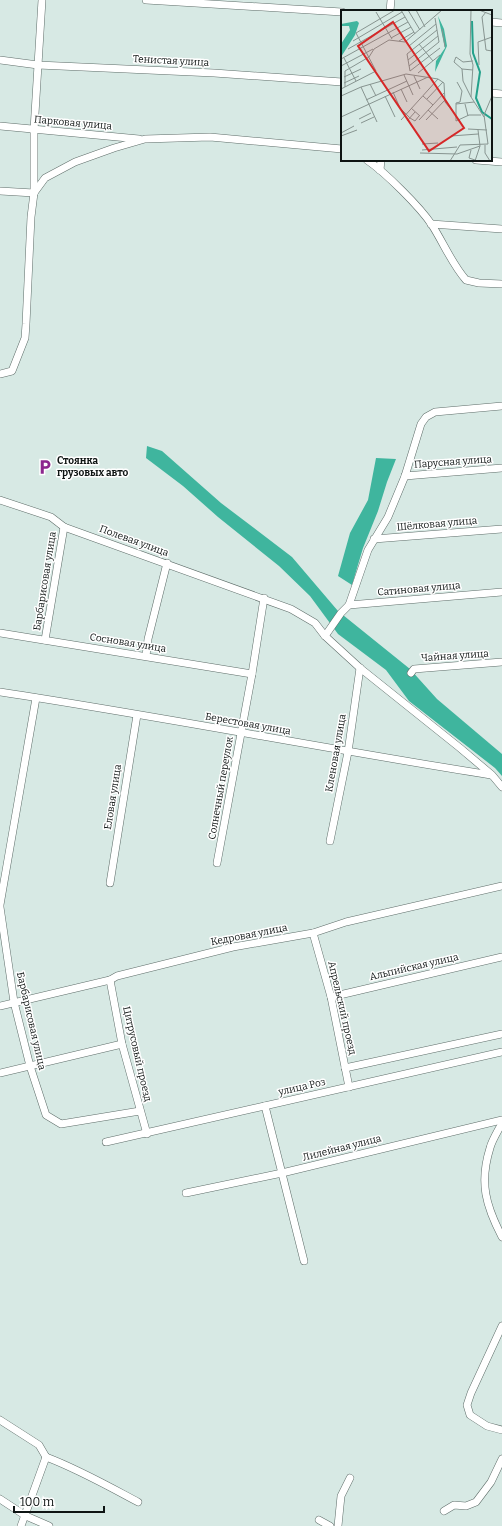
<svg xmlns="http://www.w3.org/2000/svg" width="502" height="1526" font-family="Bitter,serif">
  <rect width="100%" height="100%" fill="#d7e9e4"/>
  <g fill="#3fb59e">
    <path d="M147 446 162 451 221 503 292 557 338 611 410 669 437 699 502 754V776L495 768 409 701 386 670 338 634 310 596 279 566 218 517 183 486 146 458Z"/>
    <path d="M376 458 396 459 387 482 378 511 363 548 352 585 338 576 350 533 368 500Z"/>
  </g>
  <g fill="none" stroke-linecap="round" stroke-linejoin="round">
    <defs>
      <g id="minor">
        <path d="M146 0 342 12"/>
        <path d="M390 11 391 0"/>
        <path d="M491 22 502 23"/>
        <path d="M0 60 38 65 214 73 342 82"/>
        <path d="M491 93 502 94"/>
        <path d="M0 126 139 139"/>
        <path d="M367 160C386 173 420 207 432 225 444 244 452 264 466 280L479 283 502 284"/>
        <path d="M476 160 502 162"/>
        <path d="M380 170 381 160"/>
        <path d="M0 191 34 193"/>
        <path d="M34 193 45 178 75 162 114 148 145 139 210 137 342 149"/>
        <path d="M431 224 502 229"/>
        <path d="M0 374 12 371 25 338 26 324 31 217 34 193V130L42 0"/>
        <path d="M405 476 502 468"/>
        <path d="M0 500 51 517 64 527 291 609 315 623 325 636 360 668 460 748 492 775 502 787"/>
        <path d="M374 539 502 529"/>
        <path d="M349 605 368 550 388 517 405 476 421 424 426 417 435 412 502 406"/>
        <path d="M0 633 252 674"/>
        <path d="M325 636 341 613 349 605 502 592"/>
        <path d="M45 640 64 527"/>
        <path d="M146 656 148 639 167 563"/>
        <path d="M411 673 414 669 502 662"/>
        <path d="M0 692C164 717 327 749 491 775"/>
        <path d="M330 841 348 752 360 668"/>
        <path d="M217 863 252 674 264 598"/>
        <path d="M110 883 137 715"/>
        <path d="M0 905 36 698"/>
        <path d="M0 907 14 1002 30 1066 46 1115 61 1124 140 1111"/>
        <path d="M313 933 331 997 349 1087"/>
        <path d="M110 980 122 1044 147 1134"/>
        <path d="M331 997 502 957"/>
        <path d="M0 1006 110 980 117 976 233 947 313 933 346 922 502 886"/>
        <path d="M345 1068 502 1034"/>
        <path d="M0 1073 122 1044"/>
        <path d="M265 1106 304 1261"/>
        <path d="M502 1123C498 1131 492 1140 490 1148 479 1183 486 1206 502 1237"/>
        <path d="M106 1142 502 1052"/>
        <path d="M186 1193 282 1173 502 1120"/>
        <path d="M502 1326 471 1393 467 1405 470 1415 487 1426 502 1430"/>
        <path d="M0 1420 39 1445 46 1457"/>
        <path d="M46 1457C78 1469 108 1486 138 1502"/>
        <path d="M0 1499 26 1516 49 1526"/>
        <path d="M444 1511 454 1505 466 1506 476 1502 491 1482 502 1459"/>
        <path d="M319 1520 330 1526"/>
        <path d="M21 1526 46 1457"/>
        <path d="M338 1526 341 1496 350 1478"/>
      </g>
    </defs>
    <use href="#minor" stroke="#5e6d69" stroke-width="8"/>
    <use href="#minor" stroke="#fff" stroke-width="7"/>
  </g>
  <defs>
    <symbol id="parking-bare" viewBox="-9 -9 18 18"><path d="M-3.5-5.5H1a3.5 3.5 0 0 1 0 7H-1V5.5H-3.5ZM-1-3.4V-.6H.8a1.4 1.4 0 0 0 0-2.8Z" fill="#8c278e" stroke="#fff" stroke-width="2.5" paint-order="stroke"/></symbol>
  </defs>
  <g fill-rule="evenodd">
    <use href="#parking-bare" x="34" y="456" width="22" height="22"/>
  </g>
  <g text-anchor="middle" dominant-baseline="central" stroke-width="3" stroke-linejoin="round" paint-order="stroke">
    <g font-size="10" fill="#0e1413" stroke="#fff">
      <text transform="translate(171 61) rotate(3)">Тенистая улица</text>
      <text transform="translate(73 123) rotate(5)">Парковая улица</text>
      <text transform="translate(453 462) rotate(-4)">Парусная улица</text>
      <text transform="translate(437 524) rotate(-5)">Шёлковая улица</text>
      <text transform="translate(134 541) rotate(20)">Полевая улица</text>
      <text transform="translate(45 581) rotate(-81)">Барбарисовая улица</text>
      <text transform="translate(419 589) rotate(-5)">Сатиновая улица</text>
      <text transform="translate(128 643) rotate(9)">Сосновая улица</text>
      <text transform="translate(455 656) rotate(-4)">Чайная улица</text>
      <text transform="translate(248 724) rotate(10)">Берестовая улица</text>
      <text transform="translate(336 753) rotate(-80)">Кленовая улица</text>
      <text transform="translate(221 788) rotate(-80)">Солнечный переулок</text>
      <text transform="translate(113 797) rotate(-81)">Еловая улица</text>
      <text transform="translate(249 935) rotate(-11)">Кедровая улица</text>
      <text transform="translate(414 967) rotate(-13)">Альпийская улица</text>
      <text transform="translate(342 1008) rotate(77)">Апрельский проезд</text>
      <text transform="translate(31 1021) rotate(77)">Барбарисовая улица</text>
      <text transform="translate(137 1054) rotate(77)">Цитрусовый проезд</text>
      <text transform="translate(302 1087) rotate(-13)">улица Роз</text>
      <text transform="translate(342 1148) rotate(-14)">Лилейная улица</text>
    </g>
    <g font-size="10" font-weight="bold" fill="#0e1413" stroke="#fff" text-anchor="start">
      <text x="57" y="461">Стоянка<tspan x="57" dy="12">грузовых авто</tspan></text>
    </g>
  </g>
  <g transform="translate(341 10)">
    <rect width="151" height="151" fill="#d7e9e4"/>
    <path d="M97 6 103 19 106 36 94 62 95 51 104 38ZM16 11 18 13 14 25 0 47V34L9 20 8 16H0V14Z" fill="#3fb59e"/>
    <path fill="none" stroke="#23a18b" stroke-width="2" d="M131 11 132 43 139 62 135 88 141 102 151 109"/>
    <path fill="none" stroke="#879490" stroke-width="1" d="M60 0 74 24M67 0 79 20M75 0 84 17M130 0 129 44 132 55 130 87 143 107M138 0 151 5M35 2 51 29M145 2 141 7 145 40 151 41M101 19 104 37M50 28 70 17M12 31 61 2M58 31 73 22M78 34 92 51M68 36 95 14M7 39 64 7M28 47 33 39 48 30 64 32 101 0M3 48 15 71M0 49 67 12M67 50 97 26M132 51 122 52 115 47 113 52 121 59 132 60M138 55 137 32 151 27M0 56 32 39M68 56 98 32 94 8M121 59 122 71 130 87M69 61 66 44 96 20M69 61 99 38M77 63 99 45M63 65 72 85M73 66 79 79M3 67 20 59M116 72 121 81 119 92 115 93V111L128 105H140M3 73 18 66M29 74 35 86M4 77V61L28 47M20 77 65 64 97 69 103 73 104 92 114 104M20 77 36 112M0 79 35 61 15 23 54 0M60 79 66 92M52 82 59 98 69 108 74 111 78 106M0 86 20 77M44 86 54 107M82 86 92 95M86 89 102 72M25 90 66 71M115 94 133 92M124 94 127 106M70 98 79 106M87 100 97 109M0 107 87 67M18 109 30 103M60 110 97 69M78 110 103 83M85 110 104 90M66 111 74 102M20 113 33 107M127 119 146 120M0 123 13 116M0 126 16 120M110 126 137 124M81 134 97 133M144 135V143L149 151M81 140 116 137M130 140 128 148 134 150M79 143 116 144 139 136M109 151 119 135 147 134 143 105 151 86M134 151 139 136 137 120"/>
    <path fill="#d62828" fill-opacity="0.15" stroke="#d62828" stroke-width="2" d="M52 12 123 118 88 141 17 36Z"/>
    <rect width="151" height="151" fill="none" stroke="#0e1413" stroke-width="2"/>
  </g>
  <path d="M14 1506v6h90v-6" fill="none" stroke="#0e1413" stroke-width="2"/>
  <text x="20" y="1506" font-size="12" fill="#0e1413" stroke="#ffffff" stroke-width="3" paint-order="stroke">100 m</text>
</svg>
